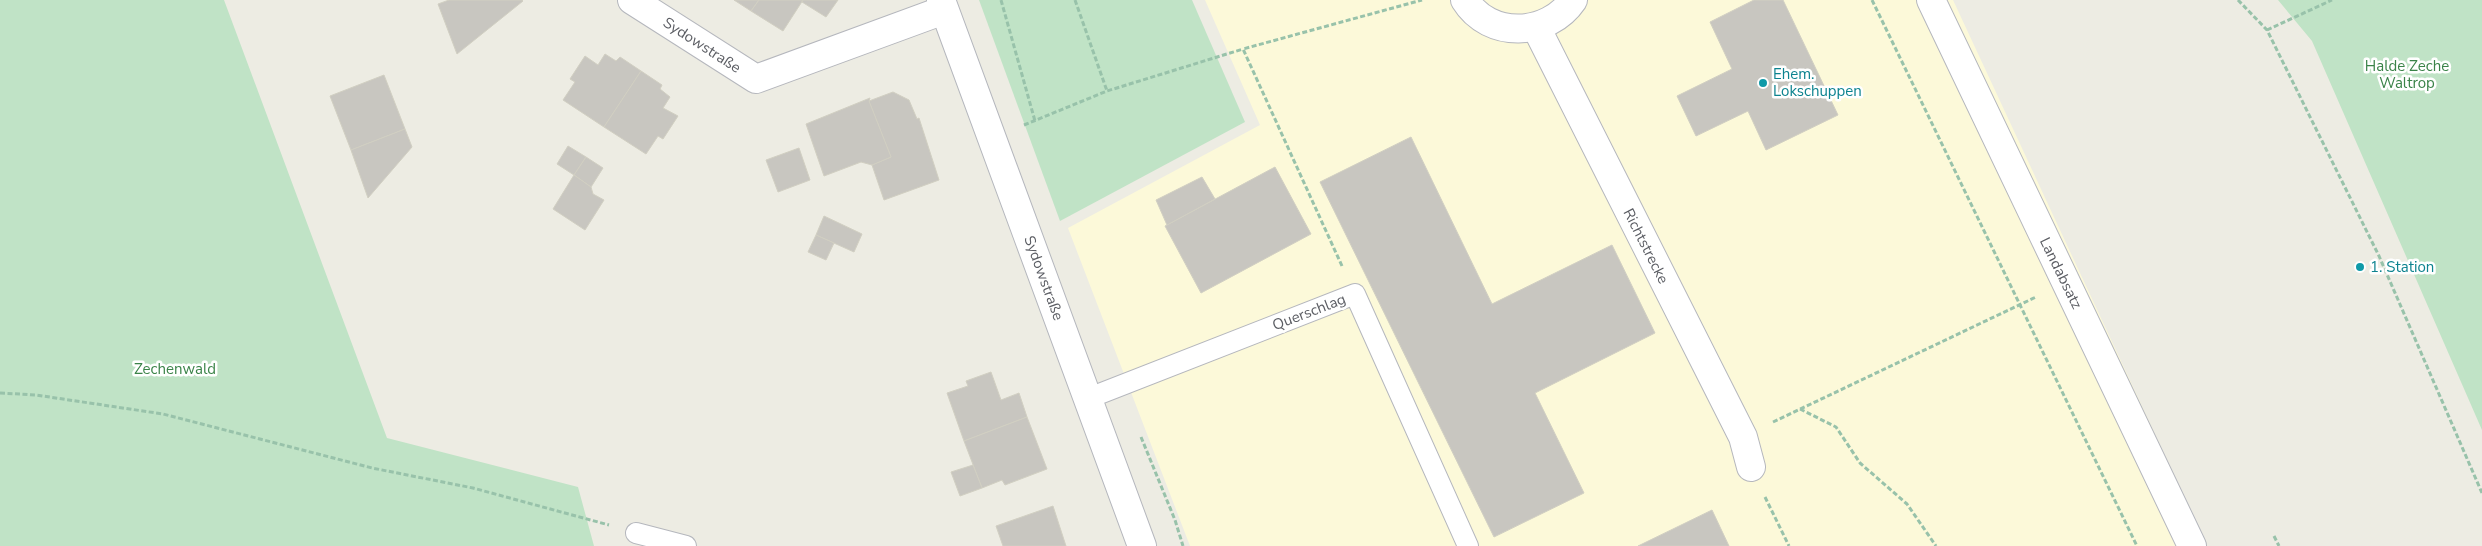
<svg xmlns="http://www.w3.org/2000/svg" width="2482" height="546" font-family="'Nunito Sans',sans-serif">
  <rect width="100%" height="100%" fill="#edece3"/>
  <path fill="#fcf9d9" d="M1205 0H1953L2207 546H1190L1068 228 1260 125Z"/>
  <g fill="#c0e3c6">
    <path d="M0 0H224L387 438 578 487 594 546H0Z"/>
    <path d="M979 0H1192L1245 122 1060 221Z"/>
    <path d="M2278 0H2482V430L2312 41Z"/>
  </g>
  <g fill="#c8c6c0" stroke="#d1cfc2">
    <path d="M449 0H522L523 1 457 54 438 4Z"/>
    <path d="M734 0H759L751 11Z"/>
    <path d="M759 0H803L783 31 751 11Z"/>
    <path d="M803 0H838L826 17 802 2Z"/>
    <path d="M1754 0H1783L1838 115 1766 150 1748 111 1696 136 1677 96 1732 69 1710 22Z"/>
    <path d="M605 54 616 61 620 57 641 71 604 127 563 100 575 82 570 79 585 56 598 65Z"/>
    <path d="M641 71 662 85 660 89 670 97 663 108 678 116 663 139 658 136 646 154 604 127Z"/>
    <path d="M384 75 405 129 351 150 330 96Z"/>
    <path d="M893 92 909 100 917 119 919 118 939 180 884 200 872 165 891 157 869 101Z"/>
    <path d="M870 98 869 101 891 157 872 165 861 162 824 176 806 124Z"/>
    <path d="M405 129 412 147 368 198 351 150Z"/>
    <path d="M1411 137 1492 304 1612 245 1655 333 1535 393 1584 493 1494 537 1320 182Z"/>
    <path d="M568 146 586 157 574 175 557 164Z"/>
    <path d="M799 148 810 180 778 192 766 160Z"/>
    <path d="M586 157 603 168 591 187 574 175Z"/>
    <path d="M1275 167 1311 234 1201 293 1165 226Z"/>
    <path d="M574 175 591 187 593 194 604 200 585 230 553 209Z"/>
    <path d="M1202 177 1215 199 1167 225 1156 200Z"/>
    <path d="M824 216 862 234 854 252 816 235Z"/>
    <path d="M816 235 834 243 826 260 808 252Z"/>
    <path d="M991 372 1001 400 1019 393 1027 417 964 441 947 393 968 386 966 381Z"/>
    <path d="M1027 417 1047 469 1005 485 1002 480 982 488 964 441Z"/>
    <path d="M973 465 982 488 960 496 951 472Z"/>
    <path d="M1053 506 1066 546H1003L996 526Z"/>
    <path d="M1712 510 1729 546H1638Z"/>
  </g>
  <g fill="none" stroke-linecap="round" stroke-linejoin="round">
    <defs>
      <g id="service">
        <path d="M1089 398 1355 294 1468 546"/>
        <path d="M636 533 686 546"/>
      </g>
      <g id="minor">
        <path d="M632 0 756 79 944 10"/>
        <path d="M941 0 1142 546"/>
        <path d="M1465 0C1489 39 1548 37 1573 0"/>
        <path d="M1931 0 2192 546"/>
        <path d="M1536 27 1743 437 1751 467"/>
      </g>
    </defs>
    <use href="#service" stroke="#b5b7bd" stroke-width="22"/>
    <use href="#minor" stroke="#b5b7bd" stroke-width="30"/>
    <g stroke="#98c2aa" stroke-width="3" stroke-dasharray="5 2.5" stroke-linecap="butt">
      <path d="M1001 0 1035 121"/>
      <path d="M1075 0 1107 91"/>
      <path d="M1872 0 2137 546"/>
      <path d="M2238 0 2267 30 2379 256 2482 493"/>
      <path d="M2267 30 2332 0"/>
      <path d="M1024 125 1107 91 1243 49"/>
      <path d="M1342 266 1243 49 1422 0"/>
      <path d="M0 393 36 395 163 414 372 468 473 488 609 525"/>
      <path d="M1800 409 1836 427 1860 463 1907 504 1936 546"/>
      <path d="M1773 422 2036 297"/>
      <path d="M1141 437 1175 520 1183 546"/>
      <path d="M1765 497 1789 546"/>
      <path d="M2274 536 2279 546"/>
    </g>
    <use href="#service" stroke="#fff" stroke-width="20"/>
    <use href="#minor" stroke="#fff" stroke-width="28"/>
  </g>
  <g fill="#0f9aa8" stroke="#fff" stroke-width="2">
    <circle cx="1763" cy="83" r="5"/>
    <circle cx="2360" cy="267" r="5"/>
  </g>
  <g text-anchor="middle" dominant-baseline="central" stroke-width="5" stroke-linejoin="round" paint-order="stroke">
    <g font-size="15" fill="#5b5d63" stroke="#fff">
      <text transform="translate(702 45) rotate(33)">Sydowstraße</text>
      <text transform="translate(1646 246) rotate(63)">Richtstrecke</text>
      <text transform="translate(2061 273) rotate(64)">Landabsatz</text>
      <text transform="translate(1044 278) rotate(70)">Sydowstraße</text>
      <text transform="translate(1309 312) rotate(-21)">Querschlag</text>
    </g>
    <g font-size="15" fill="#3a8348" stroke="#fff">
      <text x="2407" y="66">Halde Zeche<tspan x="2407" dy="17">Waltrop</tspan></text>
      <text x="175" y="369">Zechenwald</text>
    </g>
    <g font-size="15" fill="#0d838f" stroke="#fff" text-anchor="start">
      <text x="1773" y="74">Ehem.<tspan x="1773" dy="17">Lokschuppen</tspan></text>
      <text x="2370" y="267">1. Station</text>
    </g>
  </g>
</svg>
